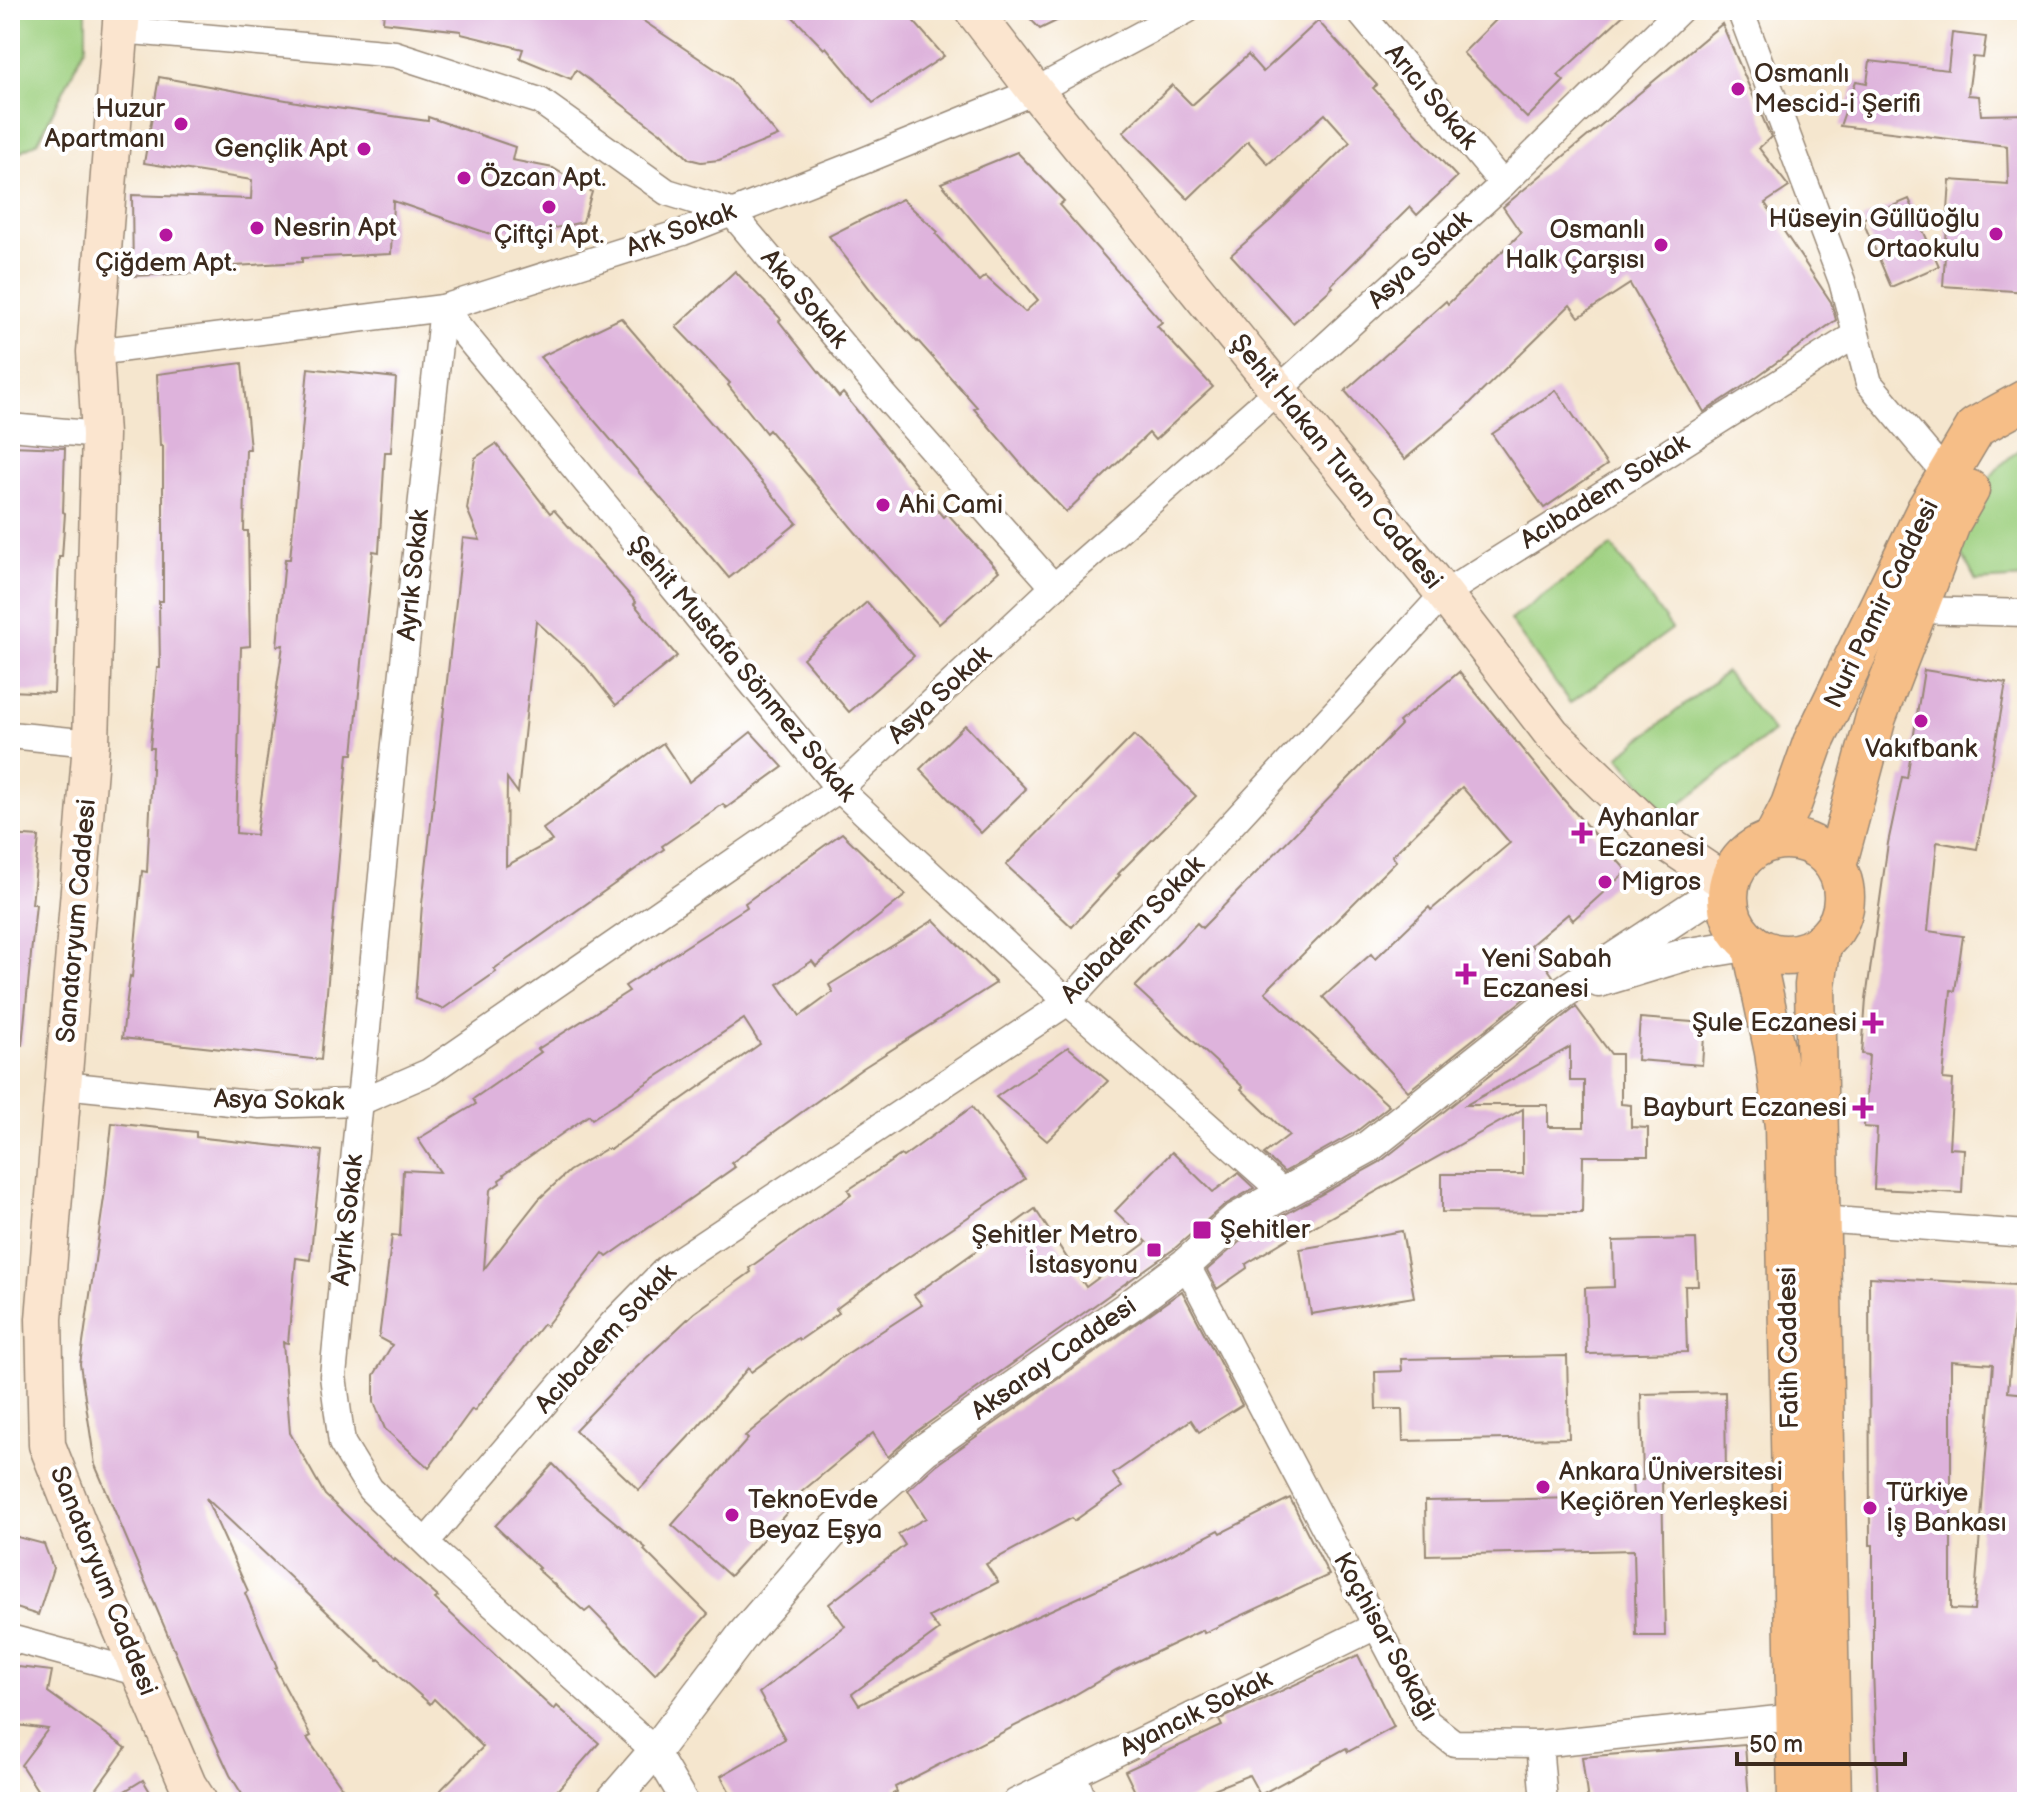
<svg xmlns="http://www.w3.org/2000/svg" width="2037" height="1812" font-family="'Balsamiq Sans',sans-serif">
  <rect width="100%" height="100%" fill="#fff"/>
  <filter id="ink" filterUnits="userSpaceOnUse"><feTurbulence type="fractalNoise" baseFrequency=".0125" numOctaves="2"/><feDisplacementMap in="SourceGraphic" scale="16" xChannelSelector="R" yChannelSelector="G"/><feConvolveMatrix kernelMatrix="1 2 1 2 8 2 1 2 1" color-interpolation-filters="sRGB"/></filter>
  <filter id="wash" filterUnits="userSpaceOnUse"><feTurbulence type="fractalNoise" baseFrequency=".006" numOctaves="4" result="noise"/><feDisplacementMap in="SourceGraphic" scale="32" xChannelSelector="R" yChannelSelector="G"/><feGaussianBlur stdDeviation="1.8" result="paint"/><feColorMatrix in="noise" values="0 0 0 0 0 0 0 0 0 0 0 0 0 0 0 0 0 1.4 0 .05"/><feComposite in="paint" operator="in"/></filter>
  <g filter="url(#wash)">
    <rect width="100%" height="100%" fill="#f5e6ce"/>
    <g fill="#9ed080" stroke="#6c7d4f" stroke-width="2">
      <path d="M10 10H86V45L38 142 16 154H10Z"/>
      <path d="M2027 445V578L1976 581 1958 546C1973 501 1985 471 2027 445Z"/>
      <path d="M1612 546 1672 629 1570 703 1510 620Z"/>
      <path d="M1726 672 1773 732 1666 815 1619 756Z"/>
    </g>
    <g id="blocks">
      <g fill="#deb3dc" fill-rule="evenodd">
        <path d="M384 10H627L730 79 778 136 719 160 701 162 689 159 661 132 660 133 576 70 571 79 520 58 523 49 461 34V31L383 22Z"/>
        <path d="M786 10H904L944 56 873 103 826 47 824 49Z"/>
        <path d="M1022 10H1079L1040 29Z"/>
        <path d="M1506 10H1629L1558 75 1564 81 1527 118 1463 53Z"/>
        <path d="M1318 21 1377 85 1373 88 1457 177 1417 215 1410 207 1331 285 1333 287 1293 323 1231 255 1272 219 1350 142 1325 114 1268 164 1248 141 1188 199 1123 132 1172 85 1192 105 1248 55 1263 72Z"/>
        <path d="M1722 24 1771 137 1759 148 1789 187 1765 203 1831 302 1836 320 1745 385 1704 412 1630 284 1579 317 1570 305 1461 412 1405 459 1345 391 1446 301 1448 304 1521 233 1503 207Z"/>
        <path d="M1952 33 1986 37 1983 58 1973 57 1968 95 1979 96 1981 115 2027 114V292L1943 286 1950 180 2008 184 2007 146 1840 126 1856 81 1867 83 1870 61 1948 70Z"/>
        <path d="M159 77 308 104 428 121V117L515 147 512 160 553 168 592 192 583 222 532 233 498 229 496 236 393 201 391 254 302 258V262L199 268V273L133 276 132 195 251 199 252 180 144 163Z"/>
        <path d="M1017 152 1064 201 1059 205 1162 322 1157 326 1213 387 1155 440 1149 433 1066 512 1027 471 974 409 977 407 918 341 917 342 877 298 829 236 902 199 938 232 936 234 979 281 985 276 1025 312 1038 300 941 183Z"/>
        <path d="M1909 199 1939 266 1891 287 1862 219Z"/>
        <path d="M735 271 781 319 779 321 839 397 843 393 943 517 947 513 999 571 939 624 874 552 873 553 769 430 766 433 728 385 730 383 676 327Z"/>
        <path d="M621 318 797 523 729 578 540 357Z"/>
        <path d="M242 363 250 449H246L244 531H248L250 646 241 647 236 833 256 835 283 645 277 646 285 559H290L308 368 396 378 391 452H385L379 552 373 551 353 754H348L321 1060 122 1038 130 976 132 977 142 871 147 872 153 748H150L157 668H160L159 601H163V446H160L157 374Z"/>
        <path d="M1556 390 1607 465 1544 508 1492 434Z"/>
        <path d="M496 444 550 513 554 510 636 602 634 604 677 656 616 705 585 666 536 621 518 793 507 778 506 866 552 841 543 829 663 743 689 782 751 732 783 767 726 808 723 804 662 846 664 849 494 969 496 972 443 1009 415 999 422 904 463 538 480 540 467 509 475 458Z"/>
        <path d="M10 446 65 448 63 512 65 513 62 557H59L54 693 10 691Z"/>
        <path d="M867 602 914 656 849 712 803 658Z"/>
        <path d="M1924 670 2006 683 1977 849 1937 842 1928 931 1963 936 1955 991 1951 990 1943 1079 1953 1080 1949 1148 1964 1149 1962 1193 1874 1189 1877 1128 1864 1127 1869 1055 1862 1054 1866 999 1888 843 1902 777 1907 778Z"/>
        <path d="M1459 672 1563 799 1627 871 1573 920 1568 914 1531 945 1553 976 1408 1091 1323 997 1371 954 1375 959 1429 907 1431 910 1510 843 1462 787 1392 856 1396 861 1265 992 1389 1106 1357 1131 1284 1172 1264 1154 1289 1135 1241 1089 1243 1087 1135 987 1197 923 1202 928 1401 725 1399 722Z"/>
        <path d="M965 725 1026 789 981 833 920 769Z"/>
        <path d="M1134 735 1196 796 1118 874 1120 875 1072 927 1006 865Z"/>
        <path d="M842 833 906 895 816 966 812 961 778 984 800 1016 833 992 829 985 934 920 996 983 863 1068 731 1163 735 1167 607 1257 603 1253 546 1326 543 1324 474 1411 472 1409 429 1468 385 1429 374 1402V1375L392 1345 379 1338 392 1235 400 1236 403 1170 440 1172 418 1139 476 1104 473 1099 541 1052 538 1049 629 991 625 986 747 907 745 903ZM744 1019 760 1044 611 1149H606L569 1171 539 1199 484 1269 490 1190 500 1183 499 1180 505 1176 504 1174 589 1115 592 1119Z"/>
        <path d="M10 835 39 837 32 904H36L22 1045 10 1044Z"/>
        <path d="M1576 1007 1611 1054H1621V1104L1631 1105V1127L1648 1128V1156H1583L1582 1213 1442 1212V1174H1523V1109L1297 1236V1233L1246 1264 1247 1268 1217 1289 1207 1270 1246 1236 1380 1162ZM1570 1047V1081H1584V1127H1548V1105H1466Z"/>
        <path d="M1640 1018 1705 1023 1702 1065 1637 1060Z"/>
        <path d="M1068 1047 1108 1081 1047 1141 996 1097Z"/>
        <path d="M972 1107 1025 1179 883 1274 836 1309 839 1313 800 1340 798 1338 751 1372 748 1368 695 1430 639 1490 575 1430 620 1383 694 1313 751 1272 749 1268 851 1195 848 1190 901 1155 903 1157Z"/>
        <path d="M112 1123 196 1132V1137L322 1151 310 1260 296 1258 288 1343 283 1342 290 1433 325 1495 394 1561 395 1559 438 1597 435 1599 554 1710 557 1706 599 1743 547 1802H429L483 1747 434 1699 430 1704 379 1659 378 1660 206 1498 248 1591 245 1593 277 1667 275 1668 311 1736 307 1738 343 1789 337 1793 344 1802H247L230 1775 203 1717 95 1465 80 1364 105 1191Z"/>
        <path d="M1172 1152 1213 1192 1238 1173 1254 1188 1223 1206 1174 1249 913 1434 888 1457 873 1433 788 1503 792 1507 730 1576 672 1525 748 1439 745 1436 839 1359 922 1305 914 1295 1035 1209 1086 1287 1147 1242 1115 1211Z"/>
        <path d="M1402 1231 1414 1297 1311 1314 1300 1249Z"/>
        <path d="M1696 1239 1698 1286H1685L1687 1352 1587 1354 1585 1288 1614 1287 1613 1241Z"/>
        <path d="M1869 1277 2017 1285 2008 1392 2027 1394V1802H1878L1873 1669V1545H1870ZM1951 1361 1993 1364 1974 1610 1951 1609Z"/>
        <path d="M1182 1291 1242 1405 1199 1432 1191 1420 1113 1474 1122 1487 1074 1521 1072 1518 986 1564 998 1582 929 1617 939 1630 852 1694 859 1705 1024 1622 1149 1566 1219 1530 1221 1533 1290 1498 1329 1575 1204 1633 1203 1630 1116 1671 1066 1700 895 1787 897 1792 875 1802H735L721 1776 785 1739 759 1693 845 1626 829 1604 905 1545 898 1534 926 1518 908 1490 936 1465Z"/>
        <path d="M1567 1356 1569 1438 1403 1441 1402 1409H1376L1375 1372 1402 1371 1401 1359Z"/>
        <path d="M1725 1392 1726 1478 1662 1479 1665 1636H1636L1634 1550 1426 1555 1425 1501 1633 1497 1632 1480H1643L1641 1394Z"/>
        <path d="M553 1464 584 1496 646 1548 644 1550 708 1614 655 1674 590 1608 585 1612 537 1569 539 1568 495 1526Z"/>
        <path d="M10 1535 44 1544 53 1568 38 1615 10 1606Z"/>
        <path d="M1358 1655 1394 1727 1348 1752 1346 1748 1260 1795 1249 1775 1181 1802H1140L1125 1771 1222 1726 1219 1720Z"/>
        <path d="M10 1666 52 1671 48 1692 126 1748 87 1802H45L21 1765 48 1729 10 1724Z"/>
        <path d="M1745 1744 1749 1802H1588L1582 1757Z"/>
        <path d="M143 1780 156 1802H107Z"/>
      </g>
    </g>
  </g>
  <g filter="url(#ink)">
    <use href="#blocks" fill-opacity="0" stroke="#988876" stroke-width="2"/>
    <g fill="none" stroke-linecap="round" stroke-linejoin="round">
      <defs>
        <g id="minor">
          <path d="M1358 10 1503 184"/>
          <path d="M1740 10 1842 281 1869 383 1947 476"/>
          <path d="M120 30 395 54 540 101 667 192 731 212 884 395 1054 587"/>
          <path d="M443 308 394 753 333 1376 342 1443 370 1489 439 1556 655 1751 685 1802"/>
          <path d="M443 308 839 789 1068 1002 1285 1194"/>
          <path d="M95 352 443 308 683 232 846 168 1035 91 1187 10"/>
          <path d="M10 427 100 435"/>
          <path d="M1917 610 2027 613"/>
          <path d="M10 735 91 743"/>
          <path d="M63 1085 260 1105 360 1102 429 1072 839 789 1054 587 1278 390 1503 184 1680 10"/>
          <path d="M1819 1219 2027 1234"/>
          <path d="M1186 1264 1427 1722 1454 1743 1539 1744 1796 1717"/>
          <path d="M426 1542 613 1323 667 1268 1068 1002 1444 594 1855 335"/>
          <path d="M10 1638 140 1673"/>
          <path d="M1539 1744 1544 1802"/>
          <path d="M1073 1774 1084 1802"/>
          <path d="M1016 1802 1376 1626"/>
        </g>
        <g id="tertiary">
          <path d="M1599 981 1684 955 1752 944"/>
          <path d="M611 1802 655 1751 743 1635 835 1529 924 1450 1135 1302 1186 1264 1235 1220 1368 1147 1565 991 1728 884"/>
        </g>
        <g id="secondary">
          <path d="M122 10 95 352 100 435 91 743 44 1319 47 1445 102 1584 188 1785 199 1802"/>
          <path d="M973 10 1035 91 1444 594 1552 734 1661 839 1728 884"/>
        </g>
        <g id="primary">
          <circle cx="1786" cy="897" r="58"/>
          <path d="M1773 840 1791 805 1813 743 1927 509 1976 427 2027 399"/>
          <path d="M1836 866 1876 717 1951 521 1969 490"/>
          <path d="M1752 944 1775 1052 1785 1126 1798 1802"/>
          <path d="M1821 944 1815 985 1831 1802"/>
        </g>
      </defs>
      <use href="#minor" stroke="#988876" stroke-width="29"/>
      <use href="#tertiary" stroke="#988876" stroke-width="35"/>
      <use href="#secondary" stroke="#988876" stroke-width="39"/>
      <use href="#primary" stroke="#988876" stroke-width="43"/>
      <use href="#minor" stroke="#fff" stroke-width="26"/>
      <use href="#tertiary" stroke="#fff" stroke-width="32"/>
      <use href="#secondary" stroke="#fbe5cf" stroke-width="36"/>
      <use href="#primary" stroke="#f6be87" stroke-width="40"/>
    </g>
  </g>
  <g fill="#b5179e" stroke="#fff" stroke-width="3">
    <circle cx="1738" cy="89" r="8"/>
    <circle cx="181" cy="124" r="8"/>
    <circle cx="364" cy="149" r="8"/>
    <circle cx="464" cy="178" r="8"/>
    <circle cx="549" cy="207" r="8"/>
    <circle cx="257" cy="228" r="8"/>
    <circle cx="1996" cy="234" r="8"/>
    <circle cx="166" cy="235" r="8"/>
    <circle cx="1661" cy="245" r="8"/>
    <circle cx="883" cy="505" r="8"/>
    <circle cx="1921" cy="721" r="8"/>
    <path d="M1578 821h8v8h8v8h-8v8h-8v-8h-8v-8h8z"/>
    <circle cx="1605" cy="882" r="8"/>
    <path d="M1462 962h8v8h8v8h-8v8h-8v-8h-8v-8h8z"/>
    <path d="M1869 1011h8v8h8v8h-8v8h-8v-8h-8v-8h8z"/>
    <path d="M1859 1096h8v8h8v8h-8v8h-8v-8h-8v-8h8z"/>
    <rect x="1192" y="1220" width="20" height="20" rx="4"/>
    <rect x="1146" y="1242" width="16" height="16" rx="4"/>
    <circle cx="1543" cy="1487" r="8"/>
    <circle cx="1870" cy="1508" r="8"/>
    <circle cx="732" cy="1515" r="8"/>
  </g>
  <g text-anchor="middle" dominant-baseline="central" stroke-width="8" stroke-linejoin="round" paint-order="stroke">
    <g font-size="26" fill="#3b2a1e" stroke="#fff" text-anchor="start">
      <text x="1754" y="74">Osmanlı<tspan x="1754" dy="30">Mescid-i Şerifi</tspan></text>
      <text x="165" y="109" text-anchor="end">Huzur<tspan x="165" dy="30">Apartmanı</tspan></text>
      <text x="348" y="149" text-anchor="end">Gençlik Apt</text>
      <text x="480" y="178">Özcan Apt.</text>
      <text x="1980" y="219" text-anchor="end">Hüseyin Güllüoğlu<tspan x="1980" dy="30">Ortaokulu</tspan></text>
      <text x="273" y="228">Nesrin Apt</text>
      <text x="1645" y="230" text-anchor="end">Osmanlı<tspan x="1645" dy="30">Halk Çarşısı</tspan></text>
      <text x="549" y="235" text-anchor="middle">Çiftçi Apt.</text>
      <text x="166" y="263" text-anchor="middle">Çiğdem Apt.</text>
      <text x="899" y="505">Ahi Cami</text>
      <text x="1921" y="749" text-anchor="middle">Vakıfbank</text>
      <text x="1598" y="818">Ayhanlar<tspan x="1598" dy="30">Eczanesi</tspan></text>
      <text x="1621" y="882">Migros</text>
      <text x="1482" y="959">Yeni Sabah<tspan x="1482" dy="30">Eczanesi</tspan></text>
      <text x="1857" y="1023" text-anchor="end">Şule Eczanesi</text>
      <text x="1847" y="1108" text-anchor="end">Bayburt Eczanesi</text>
      <text x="1220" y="1230">Şehitler</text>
      <text x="1138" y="1235" text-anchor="end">Şehitler Metro<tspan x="1138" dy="30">İstasyonu</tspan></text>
      <text x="1559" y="1472">Ankara Üniversitesi<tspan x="1559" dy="30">Keçiören Yerleşkesi</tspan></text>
      <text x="1886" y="1493">Türkiye<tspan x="1886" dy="30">İş Bankası</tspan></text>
      <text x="748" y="1500">TeknoEvde<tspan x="748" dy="30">Beyaz Eşya</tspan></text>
    </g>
    <g font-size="26" fill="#3b2a1e" stroke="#fff">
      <text transform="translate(1431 97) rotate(50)">Arıcı Sokak</text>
      <text transform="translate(681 230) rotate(-20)">Ark Sokak</text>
      <text transform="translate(1420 260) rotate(-43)">Asya Sokak</text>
      <text transform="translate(804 299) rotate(50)">Aka Sokak</text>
      <text transform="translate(1336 462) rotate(51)">Şehit Hakan Turan Caddesi</text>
      <text transform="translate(1605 492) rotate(-32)">Acıbadem Sokak</text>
      <text transform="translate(414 575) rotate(-84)">Ayrık Sokak</text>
      <text transform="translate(1882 604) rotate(-64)">Nuri Pamir Caddesi</text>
      <text transform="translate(742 669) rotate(50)">Şehit Mustafa Sönmez Sokak</text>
      <text transform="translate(940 695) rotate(-43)">Asya Sokak</text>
      <text transform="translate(77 921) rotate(-85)">Sanatoryum Caddesi</text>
      <text transform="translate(1133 930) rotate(-46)">Acıbadem Sokak</text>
      <text transform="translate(279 1101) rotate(1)">Asya Sokak</text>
      <text transform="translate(348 1220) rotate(-84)">Ayrık Sokak</text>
      <text transform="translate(606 1339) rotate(-47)">Acıbadem Sokak</text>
      <text transform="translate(1789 1348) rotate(-91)">Fatih Caddesi</text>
      <text transform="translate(1054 1359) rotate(-35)">Aksaray Caddesi</text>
      <text transform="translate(103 1581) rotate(68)">Sanatoryum Caddesi</text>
      <text transform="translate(1385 1637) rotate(61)">Koçhisar Sokağı</text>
      <text transform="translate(1196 1714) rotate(-26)">Ayancık Sokak</text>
    </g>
  </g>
  <rect width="2037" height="1812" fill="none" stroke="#fff" stroke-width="40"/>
  <path d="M1737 1752v12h168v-12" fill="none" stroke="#3b2a1e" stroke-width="4"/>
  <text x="1749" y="1752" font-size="24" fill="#3b2a1e" stroke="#ffffff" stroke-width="6" paint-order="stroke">50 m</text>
</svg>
